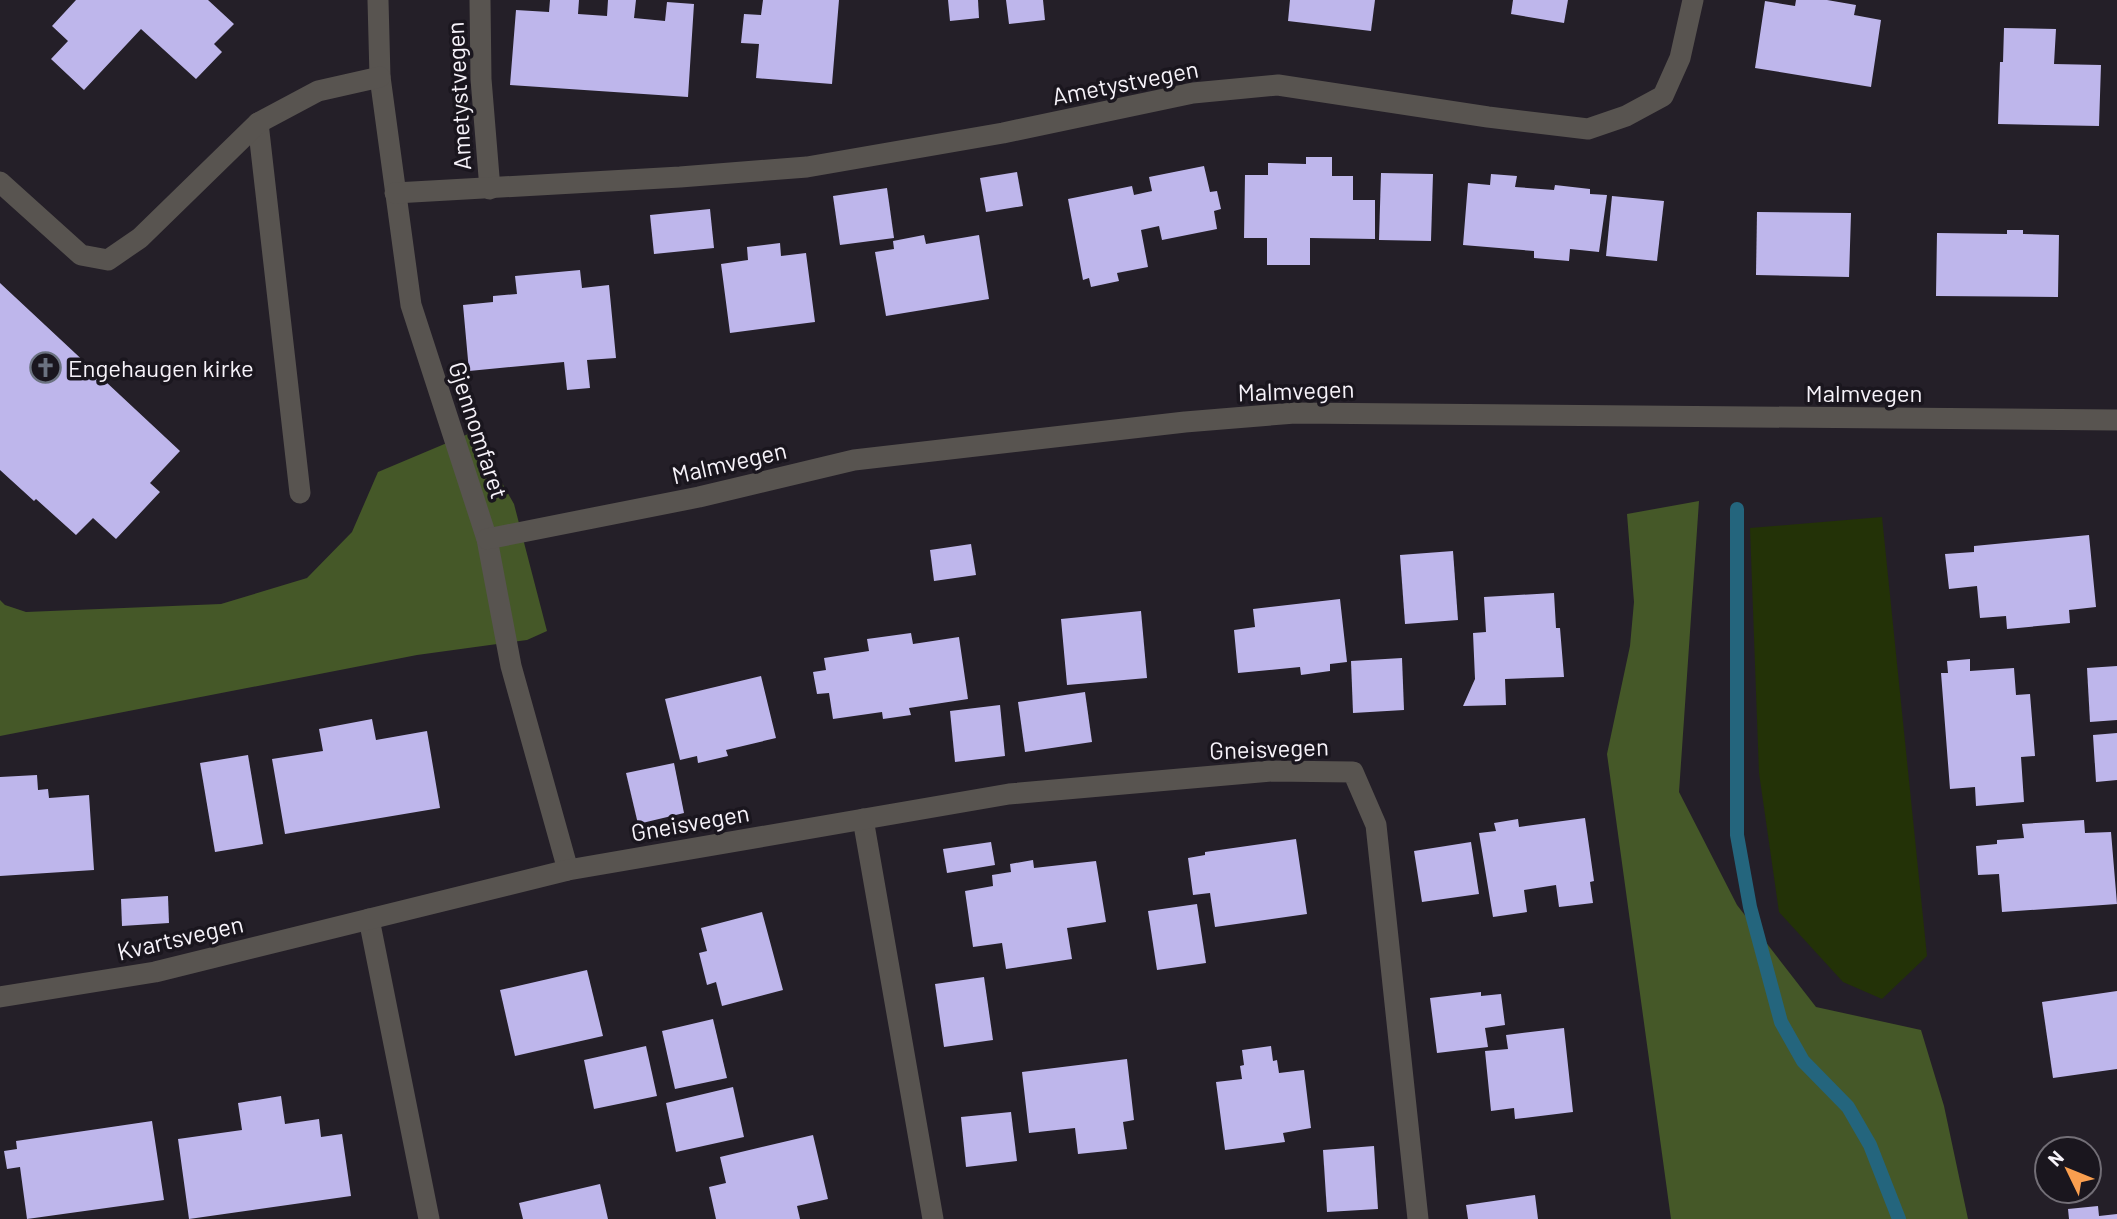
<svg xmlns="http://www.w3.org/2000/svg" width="2117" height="1219" font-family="Barlow,sans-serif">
  <rect width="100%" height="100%" fill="#241f28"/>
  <path fill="#233207" d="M1882 517 1927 956 1882 999 1843 982 1779 912 1759 773 1750 528Z"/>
  <g fill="#455828">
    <path d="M473 432 514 504 547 631 527 640 417 655 0 736V600L5 605 26 612 221 604 307 578 352 532 378 472Z"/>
    <path d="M1699 501 1679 792 1737 905 1816 1007 1921 1030 1944 1106 1968 1219H1671L1607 754 1630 646 1634 602 1627 514Z"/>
  </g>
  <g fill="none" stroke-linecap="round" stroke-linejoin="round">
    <path stroke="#24657d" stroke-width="14" d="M1737 509V835L1750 907 1781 1022 1803 1061 1848 1107 1870 1145 1899 1219"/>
  </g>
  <g fill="#beb6eb">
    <path d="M76 0H208L234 24 214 44 222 52 196 79 141 29 84 90 51 59 68 41 52 26Z"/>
    <path d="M550 0H579L578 14 607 16 608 0H636L634 18 665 21 667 2 694 4 688 97 510 85 516 10 549 12Z"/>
    <path d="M763 0H839L832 84 756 78 759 44 741 43 744 14 761 15Z"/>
    <path d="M948 0H978L979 18 950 21Z"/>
    <path d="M1006 0H1043L1045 20 1009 24Z"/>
    <path d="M1290 0H1375L1371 31 1288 21Z"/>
    <path d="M1513 0H1568L1564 23 1511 14Z"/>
    <path d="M1796 0H1827L1856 5 1854 15 1881 20 1871 87 1755 68 1765 1 1795 6Z"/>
    <path d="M2004 28 2056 29 2054 64 2101 65 2099 126 1998 124 2000 62H2003Z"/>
    <path d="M1306 157H1332V176H1353V200H1375V239L1310 238V265H1267V238H1244L1245 175H1268V163L1306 164Z"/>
    <path d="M1204 166 1210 192 1217 191 1221 209 1214 211 1217 229 1162 240 1159 226 1141 230 1148 267 1117 273 1119 281 1091 287 1089 278 1083 280 1068 199 1132 186 1134 195 1152 191 1149 177Z"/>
    <path d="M1017 172 1023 206 986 212 980 178Z"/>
    <path d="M1381 173 1433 174 1431 241 1379 240Z"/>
    <path d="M1491 174 1517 176 1515 187 1554 190 1555 185 1590 189V194L1607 195 1599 252 1570 249 1569 261 1534 258V251L1463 245 1468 183 1490 185Z"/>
    <path d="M887 188 894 238 840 245 833 196Z"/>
    <path d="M1612 196 1664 201 1657 261 1606 256Z"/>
    <path d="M710 209 714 248 654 254 650 215Z"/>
    <path d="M1757 212 1851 213 1849 277 1756 275Z"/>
    <path d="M2007 230H2023V234L2059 235 2058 297 1936 296 1937 233 2007 234Z"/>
    <path d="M924 235 926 244 979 235 989 299 886 316 875 252 894 249 893 241Z"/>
    <path d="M780 243 781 256 806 253 815 322 730 333 721 264 748 260 747 247Z"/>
    <path d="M580 270 582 288 609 285 616 358 587 360 590 388 567 390 564 362 469 371 463 305 493 302V296L517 294 515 276Z"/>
    <path d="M0 283 180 451 150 483 160 492 116 539 93 518 76 535 36 499 34 501 0 470Z"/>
    <path d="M2089 535 2096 607 2069 610 2070 623 2007 629 2006 616 1980 618 1977 586 1949 589 1945 554 1974 552V546Z"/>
    <path d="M971 544 976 575 934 581 930 550Z"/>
    <path d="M1453 551 1458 620 1405 624 1400 555Z"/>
    <path d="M1554 593 1556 628H1560L1564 677 1505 679 1506 705 1463 706 1475 679 1473 633 1486 632 1484 597Z"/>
    <path d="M1340 599 1347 662 1330 664V671L1301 675 1300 667 1238 673 1234 630 1255 627 1253 609Z"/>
    <path d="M1141 611 1147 678 1067 685 1061 619Z"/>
    <path d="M911 633 913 644 959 637 968 699 909 708 911 715 883 719 882 712 833 719 829 693 817 694 813 672 826 670 824 658 869 651 867 639Z"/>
    <path d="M1402 658 1404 710 1353 713 1351 661Z"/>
    <path d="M1970 659V671L2014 668 2016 695 2030 694 2035 756 2021 757 2024 802 1976 806 1975 787 1950 789 1941 673H1948L1947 661Z"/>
    <path d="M2117 666V720L2090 722 2087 668Z"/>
    <path d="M761 676 776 738 726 750 728 756 698 763 697 756 680 760 665 699Z"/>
    <path d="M1085 692 1092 742 1025 752 1018 702Z"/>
    <path d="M1000 705 1005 756 955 762 950 711Z"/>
    <path d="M372 719 376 740 427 731 440 808 285 834 272 759 323 751 319 729Z"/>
    <path d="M2117 733V780L2096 782 2093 735Z"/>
    <path d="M248 755 263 844 215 852 200 763Z"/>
    <path d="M674 763 684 813 638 824 626 773Z"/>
    <path d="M37 775 38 790 48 789 49 798 89 795 94 870 0 876V777Z"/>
    <path d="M1585 818 1594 881 1590 882 1593 903 1559 907 1556 885 1524 890 1527 912 1493 917 1479 833 1496 831 1494 823 1518 819 1519 827Z"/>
    <path d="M2084 820 2085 833 2111 832 2117 904 2002 912 1999 874 1978 875 1976 846 1997 844V840L2024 838 2022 824Z"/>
    <path d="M1296 839 1307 914 1215 927 1210 893 1193 895 1188 858 1205 855V852Z"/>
    <path d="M991 842 995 865 947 873 943 849Z"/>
    <path d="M1471 842 1479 894 1422 902 1414 851Z"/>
    <path d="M1033 860 1034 868 1096 861 1106 922 1067 928 1072 959 1006 969 1002 943 973 947 965 891 993 886 992 875 1011 872 1010 864Z"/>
    <path d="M168 896 169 923 122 926 121 899Z"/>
    <path d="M1197 904 1206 963 1157 970 1148 911Z"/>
    <path d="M762 912 783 990 722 1006 716 982 707 985 699 953 707 951 701 928Z"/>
    <path d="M587 970 603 1036 515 1056 500 990Z"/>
    <path d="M984 977 993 1040 944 1047 935 984Z"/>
    <path d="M2117 991V1069L2053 1078 2042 1002Z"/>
    <path d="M1481 992V996L1501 994 1505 1025 1485 1028 1488 1047 1437 1053 1430 998Z"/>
    <path d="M713 1019 727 1078 675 1089 662 1031Z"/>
    <path d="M1564 1028 1573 1112 1515 1119 1514 1108 1491 1111 1485 1051 1508 1049 1506 1035Z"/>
    <path d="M646 1046 657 1096 594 1109 584 1060Z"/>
    <path d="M1271 1046 1273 1061 1277 1060 1279 1073 1304 1070 1311 1128 1283 1133 1285 1142 1225 1150 1216 1082 1242 1079 1240 1066 1244 1065 1242 1050Z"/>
    <path d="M1127 1059 1134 1120 1123 1122 1127 1149 1078 1154 1075 1128 1029 1133 1022 1072Z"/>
    <path d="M733 1087 744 1137 676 1152 666 1103Z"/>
    <path d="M281 1096 285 1124 319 1119 321 1137 342 1134 351 1196 189 1219 178 1139 242 1130 238 1103Z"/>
    <path d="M1011 1112 1017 1161 966 1167 961 1117Z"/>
    <path d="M152 1121 164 1200 27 1219 20 1167 7 1169 4 1151 17 1149 16 1141Z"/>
    <path d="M813 1135 828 1199 797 1206 800 1219H716L709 1187 726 1183 720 1157Z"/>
    <path d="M1374 1146 1378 1209 1327 1212 1323 1150Z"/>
    <path d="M600 1184 608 1219H523L519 1203Z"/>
    <path d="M1535 1195 1538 1219H1468L1466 1205Z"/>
    <path d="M2098 1206 2099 1216 2117 1214V1219H2069L2068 1209Z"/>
  </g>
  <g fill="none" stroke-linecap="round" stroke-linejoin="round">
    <g stroke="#585450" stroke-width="21">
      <path d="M378 0 380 77 411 305 487 539 511 666 568 870"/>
      <path d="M480 0 481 79 490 189"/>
      <path d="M258 123 300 493"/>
      <path d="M0 182 81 255 108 260 140 238 258 123 318 91 380 77"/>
      <path d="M395 193 680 177 807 167 1003 133 1193 93 1278 85 1488 117 1588 129 1626 116 1663 96 1680 58 1693 0"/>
      <path d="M487 539 699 497 854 460 1185 422 1295 413 2117 420"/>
      <path d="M863 819 933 1219"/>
      <path d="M369 919 429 1219"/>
      <path d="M0 997 155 972 568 870 1009 794 1271 771 1353 772 1376 825 1418 1219"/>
    </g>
  </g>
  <defs>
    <symbol id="church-ring" viewBox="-11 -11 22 22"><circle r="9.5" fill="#1a161e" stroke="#6b7280" stroke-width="1.5"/><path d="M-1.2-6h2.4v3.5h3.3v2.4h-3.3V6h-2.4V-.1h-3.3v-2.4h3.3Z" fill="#6b7280"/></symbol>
  </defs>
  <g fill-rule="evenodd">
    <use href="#church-ring" x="28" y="350" width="35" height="35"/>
  </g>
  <g text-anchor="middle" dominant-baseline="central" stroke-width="7" stroke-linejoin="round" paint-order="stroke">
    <g font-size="24" fill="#f7f3fa" stroke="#1a161e">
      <text transform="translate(1125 82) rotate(-11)">Ametystvegen</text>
      <text transform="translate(458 96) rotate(-93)">Ametystvegen</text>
      <text transform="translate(1296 390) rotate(-2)">Malmvegen</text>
      <text x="1864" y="392">Malmvegen</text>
      <text transform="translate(479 430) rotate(72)">Gjennomfaret</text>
      <text transform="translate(729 462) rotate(-13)">Malmvegen</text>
      <text transform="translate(1269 748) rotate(-2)">Gneisvegen</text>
      <text transform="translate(690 822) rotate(-10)">Gneisvegen</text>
      <text transform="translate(180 937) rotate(-13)">Kvartsvegen</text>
    </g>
    <g font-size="24" fill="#f7f3fa" stroke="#1a161e" text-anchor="start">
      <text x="68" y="367">Engehaugen kirke</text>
    </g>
  </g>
  <g transform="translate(2068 1170) rotate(313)"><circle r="33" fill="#1a161e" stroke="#726e76" stroke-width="2"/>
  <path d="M0-5L12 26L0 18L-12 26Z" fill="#fa9f4f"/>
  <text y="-10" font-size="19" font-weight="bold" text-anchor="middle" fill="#f7f3fa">N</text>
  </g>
</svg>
